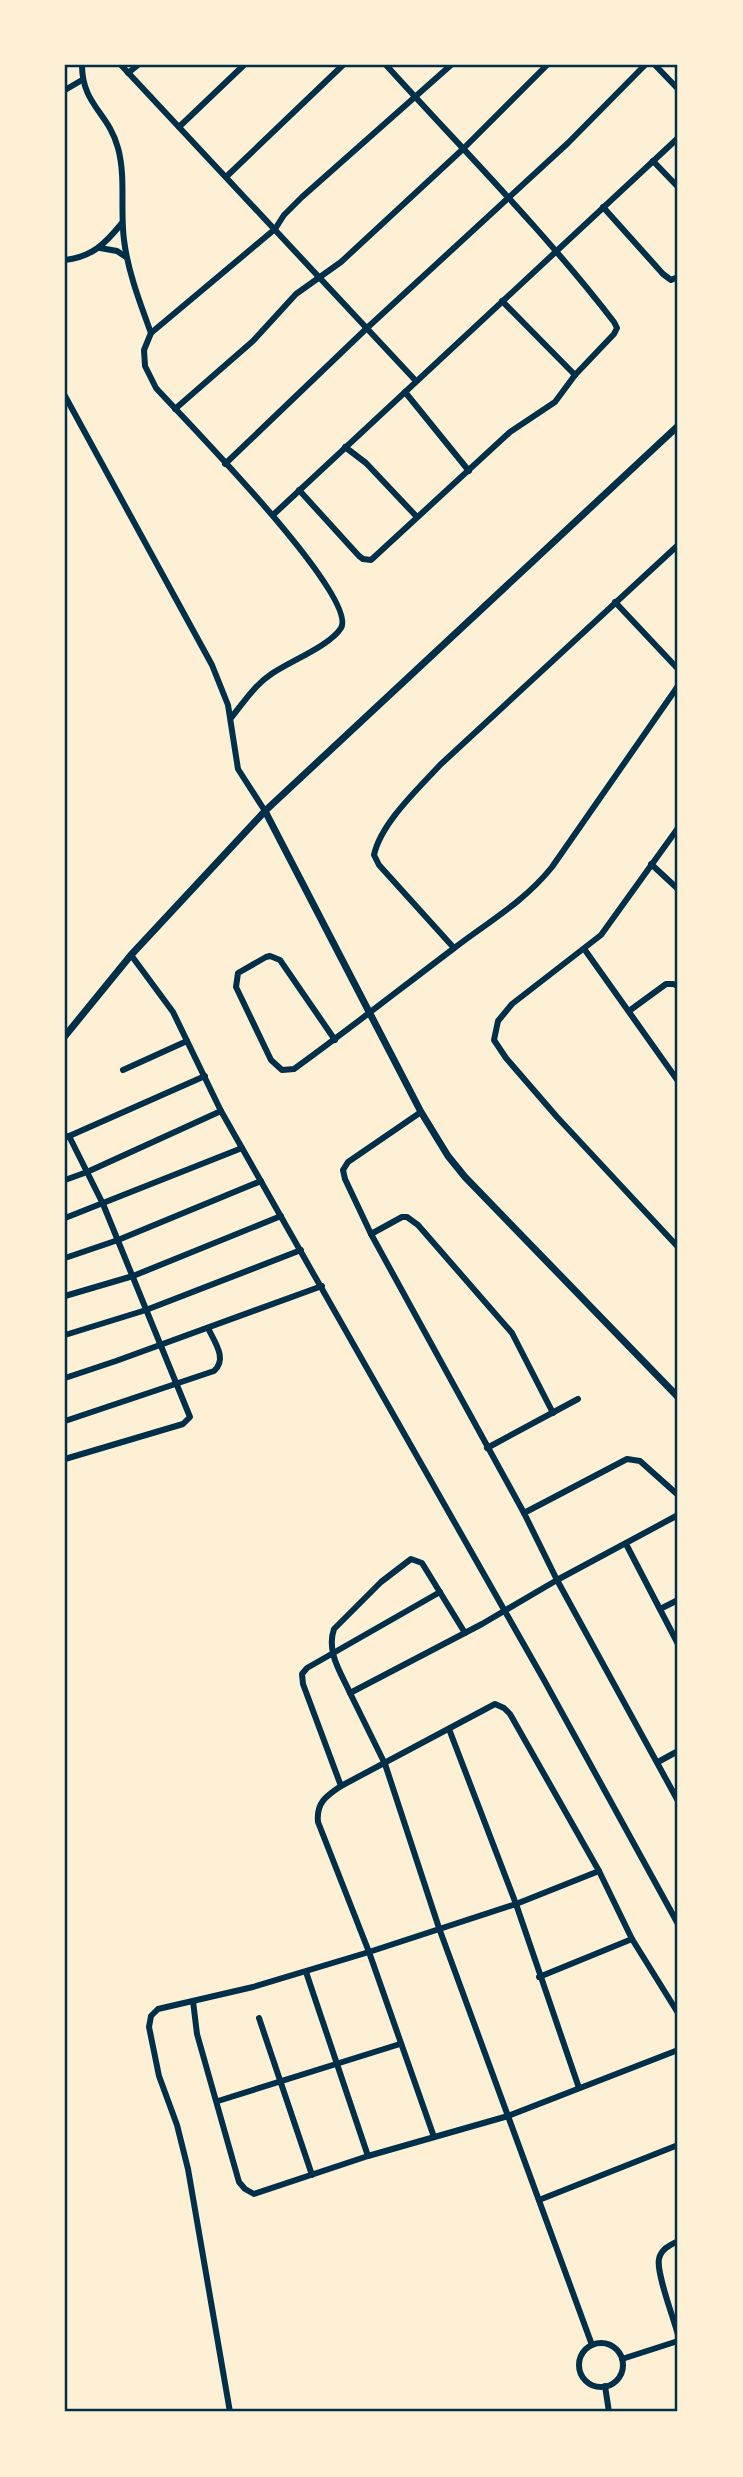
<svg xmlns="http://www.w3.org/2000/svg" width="743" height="2477" font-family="Manrope,sans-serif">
  <rect width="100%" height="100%" fill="#fdf0d5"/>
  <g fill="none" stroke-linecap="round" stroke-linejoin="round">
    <g stroke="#003049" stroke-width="6">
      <path d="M82 65C82 105 109 113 118 148 126 177 120 210 124 240 128 272 140 303 151 333"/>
      <path d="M121 65 416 381"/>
      <path d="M386 65C463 150 544 231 614 322L617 328 614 334 575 375"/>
      <path d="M655 65 678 89"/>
      <path d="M128 73 138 65"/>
      <path d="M65 90 82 80"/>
      <path d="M179 127 244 65"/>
      <path d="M653 161 678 187"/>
      <path d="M226 177 343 65"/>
      <path d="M603 207 663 274 671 280 678 277"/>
      <path d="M100 248 117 251 126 257"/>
      <path d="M65 260C92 257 105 244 122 223"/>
      <path d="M405 392 469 471"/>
      <path d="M65 396 212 665 228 705 238 769 265 811"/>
      <path d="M175 409 253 341 296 294 341 262 463 149 547 65"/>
      <path d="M345 447 366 463 417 517"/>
      <path d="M225 464 367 328 568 143 645 65"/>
      <path d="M299 490 359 556 363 559 371 560 510 432 555 402 575 375 502 301"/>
      <path d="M273 515 678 138"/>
      <path d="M615 602 678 669"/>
      <path d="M231 718C243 703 254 686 270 675 288 662 330 646 341 628 360 597 183 418 156 388L145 366 144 350 151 333 275 229 284 215 302 197 451 65"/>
      <path d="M678 828 601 935 512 1004 498 1021 494 1040 506 1058 557 1117 678 1247"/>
      <path d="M651 864 678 889"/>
      <path d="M454 948 379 865 374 855C381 823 418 789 440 765L678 545"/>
      <path d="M585 950 678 1081"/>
      <path d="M131 955 173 1012 221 1111 544 1680 678 1924"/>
      <path d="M629 1011 666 984H673L678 986"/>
      <path d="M335 1040 280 960 270 956 266 957 238 973 236 987 271 1060 282 1070 294 1069C348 1030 400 989 453 949 488 922 524 902 552 867L678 686"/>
      <path d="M123 1070 187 1041"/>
      <path d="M421 1112 348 1162 343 1170 345 1179 371 1234 524 1513 557 1580 678 1801"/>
      <path d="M67 1137 205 1076"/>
      <path d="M65 1180 87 1172 221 1111"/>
      <path d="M65 1218 242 1148"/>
      <path d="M371 1234 402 1217H407L418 1225 512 1333 553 1413"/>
      <path d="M65 1258 118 1240 261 1181"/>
      <path d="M65 1296 133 1276 281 1216"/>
      <path d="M65 1335 146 1310 301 1250"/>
      <path d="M65 1378 116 1361 322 1286"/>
      <path d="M65 1421 214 1371C228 1359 214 1341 208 1328"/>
      <path d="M487 1448 578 1399"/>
      <path d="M65 1459 183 1424 190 1417 103 1204 69 1136"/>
      <path d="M524 1513 627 1459 640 1461 678 1495"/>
      <path d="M626 1544 678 1644"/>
      <path d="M660 1609 678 1600"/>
      <path d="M350 1693C341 1673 326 1652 334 1629L381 1582 411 1559 422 1563 465 1633"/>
      <path d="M449 1729 516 1904 579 2088"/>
      <path d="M658 1762 678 1751"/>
      <path d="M341 1786 303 1684 302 1674 307 1668 440 1592"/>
      <path d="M599 1871 632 1939 678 2013"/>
      <path d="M306 1972 368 2156"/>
      <path d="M539 1977 632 1939"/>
      <path d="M193 2001 197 2034 239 2182 245 2189 254 2194 368 2156 508 2116 678 2050"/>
      <path d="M259 2018 312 2175"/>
      <path d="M218 2101 400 2044"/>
      <path d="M539 2200 678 2145"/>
      <path d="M678 2241C670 2245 661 2249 659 2259 656 2273 674 2319 678 2335"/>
      <circle cx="601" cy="2365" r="22"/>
      <path d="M592 2345 439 1928 385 1764 350 1693 482 1624 557 1580 678 1515"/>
      <path d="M622 2359 678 2341"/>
      <path d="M605 2386 609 2412"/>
      <path d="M230 2412 188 2169 177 2125 159 2076 149 2027 151 2016 158 2009 253 1987 369 1952 516 1904 599 1871 510 1714 504 1708 495 1704 341 1786C326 1796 316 1803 318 1822L369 1952 434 2137"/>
    </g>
    <g stroke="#003049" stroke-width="7">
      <path d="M265 811 421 1112 448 1156 465 1177 678 1397"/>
      <path d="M65 1036 131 955 265 811 678 426"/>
    </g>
  </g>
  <rect width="743" height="2477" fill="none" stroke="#fdf0d5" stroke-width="133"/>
  <rect x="66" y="66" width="610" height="2344" fill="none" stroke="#003049" stroke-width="2.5"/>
</svg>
